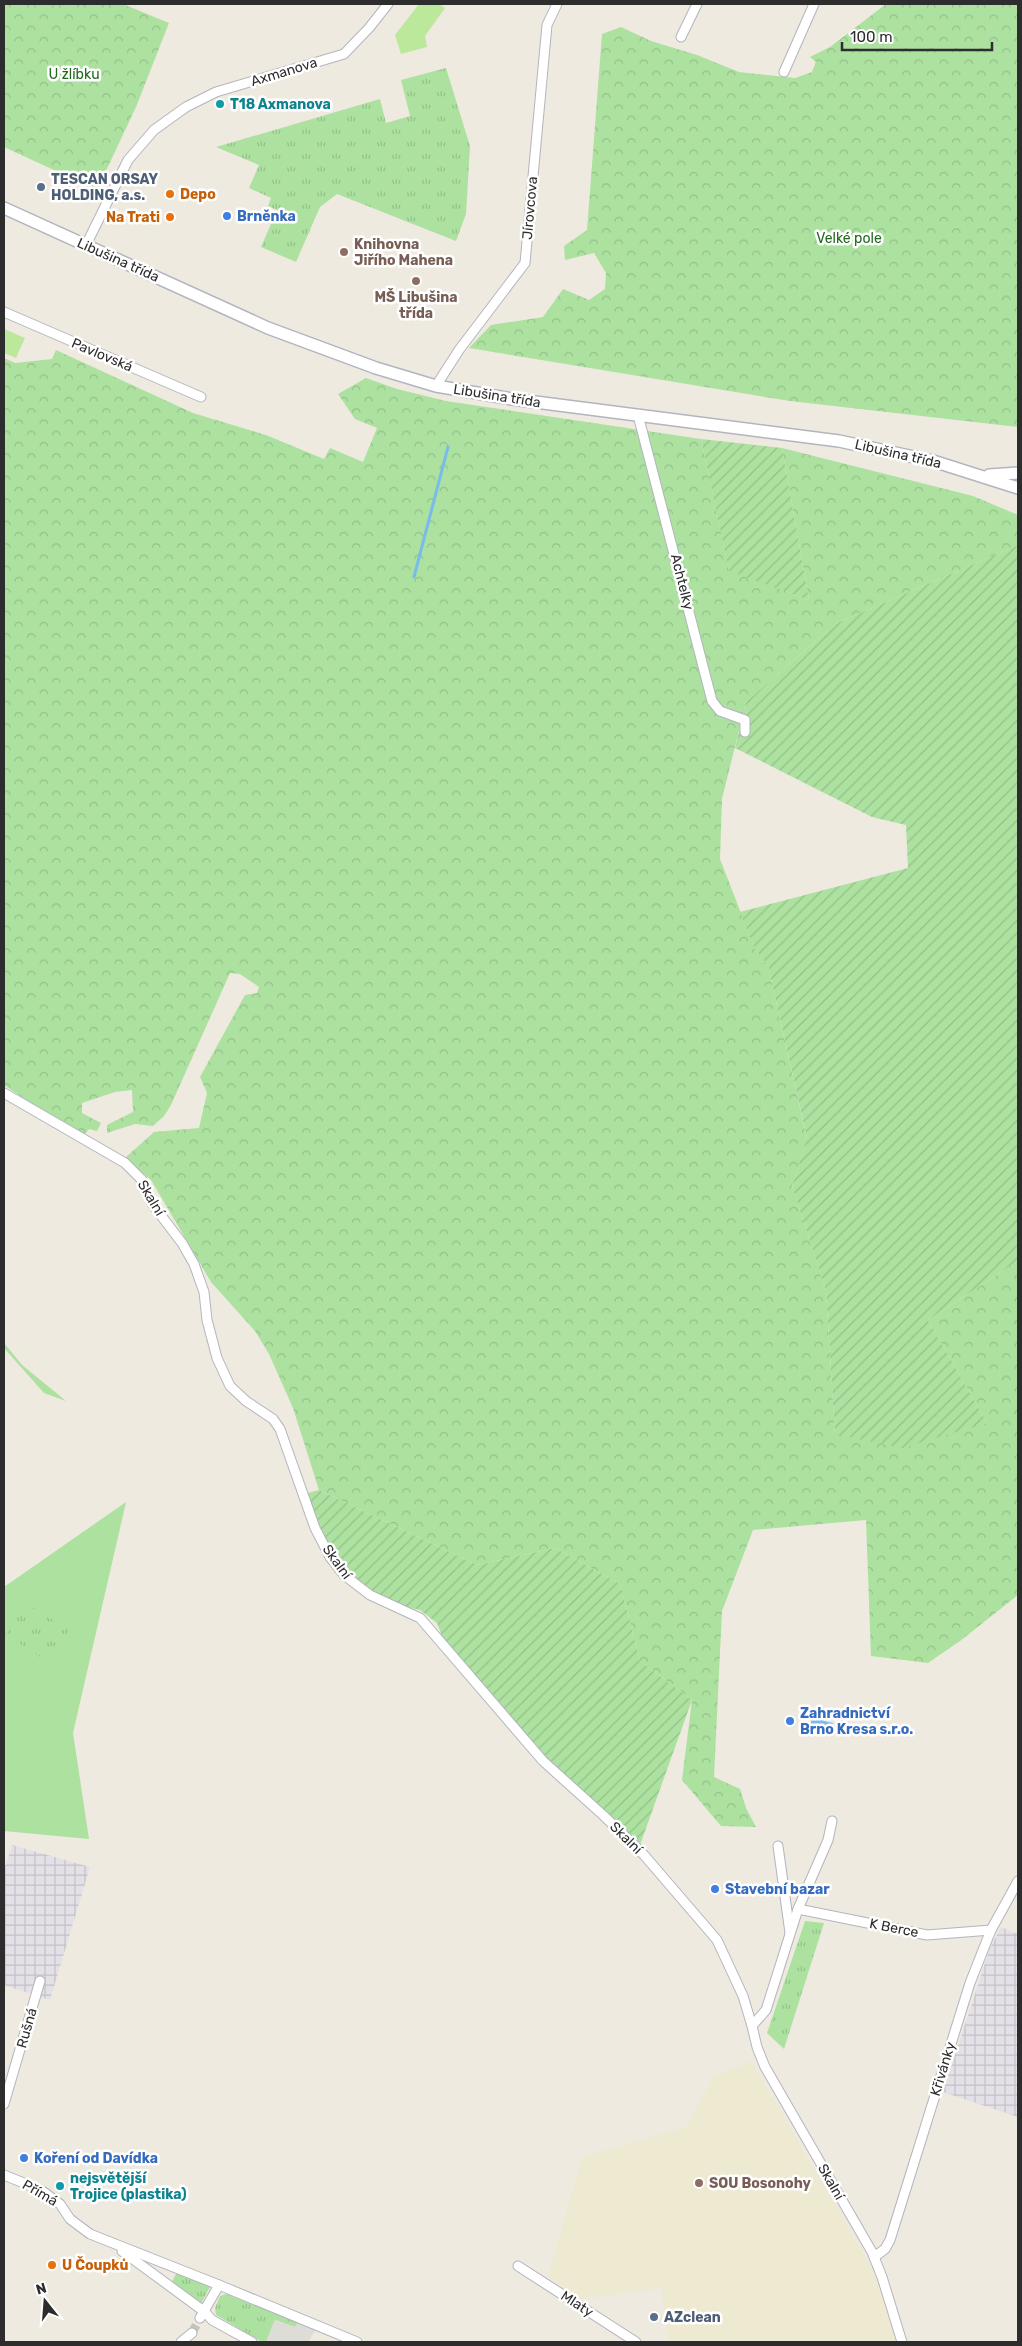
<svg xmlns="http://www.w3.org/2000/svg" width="1022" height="2346" font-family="Rubik,sans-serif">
  <defs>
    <pattern id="industrial-grid" width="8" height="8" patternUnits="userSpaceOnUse" patternTransform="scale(1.25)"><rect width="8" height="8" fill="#e3e0e7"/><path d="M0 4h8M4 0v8" fill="none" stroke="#c3c0c6"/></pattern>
    <pattern id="forest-crowns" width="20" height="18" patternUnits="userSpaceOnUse" patternTransform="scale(1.25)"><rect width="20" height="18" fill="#ace1a0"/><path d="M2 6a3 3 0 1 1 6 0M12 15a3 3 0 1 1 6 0" fill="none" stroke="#94c18a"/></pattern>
    <pattern id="park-tufts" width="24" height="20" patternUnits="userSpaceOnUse" patternTransform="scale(1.25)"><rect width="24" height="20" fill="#ace1a0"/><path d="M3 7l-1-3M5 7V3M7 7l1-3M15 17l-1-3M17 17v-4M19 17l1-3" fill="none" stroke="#94c18a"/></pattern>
    <pattern id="garden-furrows" width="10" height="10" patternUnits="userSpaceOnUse" patternTransform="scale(1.25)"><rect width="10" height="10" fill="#ace1a0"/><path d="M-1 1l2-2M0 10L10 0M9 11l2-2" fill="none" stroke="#94c18a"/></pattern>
  </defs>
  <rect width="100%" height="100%" fill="#eeeae0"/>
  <g fill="url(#industrial-grid)">
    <path d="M12 1845 90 1867 50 2000 4 1985V1865H6Z"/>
    <path d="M1001 1927 1018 1934V2117L943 2092 990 1948Z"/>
  </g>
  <path fill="#eee9d1" d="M751 2061 876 2275 897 2342H669L661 2288 582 2299 548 2277 582 2157 686 2127 714 2077Z"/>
  <g fill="#ace1a0">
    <path d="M4 1343 22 1365 66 1401 44 1393 4 1348Z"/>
    <path d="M126 1502 73 1733 89 1839 4 1831V1587Z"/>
  </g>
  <g fill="url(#forest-crowns)">
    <path d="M4 4H123L169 23 136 107 97 190 4 147Z"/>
    <path d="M886 4H1018V427L790 401 469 348 491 325 543 317 563 289 589 300 605 289 606 273 594 253 565 260 564 246 587 230 602 34 621 27 651 41 697 55 739 72 795 78 812 72 816 62 810 57 830 47Z"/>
    <path d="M56 350 193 413 266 435 324 459 330 448 363 462 377 428 355 419 338 394 366 378 397 389 446 401 701 439 729 570 809 600 782 448 973 496 1018 515V545L835 624 746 702 722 799 720 859 755 949 768 966 807 1139 792 1186 826 1291 835 1434 987 1423 928 1320 1018 1261V1595L960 1641 928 1663 871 1656 866 1520 753 1530 722 1611 714 1777 740 1789 746 1808 756 1827 721 1826 682 1780 692 1700 640 1661 620 1584 555 1548 477 1565 319 1490 293 1408 269 1354 255 1331 211 1282 151 1180 125 1158 154 1132 199 1128 207 1093 200 1077 245 995 257 993 259 987 240 974 230 973 171 1105 164 1116 153 1126 135 1124 107 1133V1125L133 1112 132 1090 115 1092 82 1103V1113L101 1123 97 1131 89 1129 84 1135 59 1122 4 1085V358L15 363 52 359Z"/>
  </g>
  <g fill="url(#park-tufts)">
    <path d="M446 68 470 146 466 214 456 241 337 194 320 207 296 262 261 247 277 210 268 206 271 198 249 188 259 165 216 147 380 99 386 123 410 116 401 80Z"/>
    <path d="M16 1597 69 1630 59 1669 6 1635Z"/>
    <path d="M805 1921 824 1923 784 2049 767 2033Z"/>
    <path d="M177 2272 211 2285 201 2304 172 2282Z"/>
    <path d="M226 2294 298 2322 295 2327 275 2320 266 2342H262L216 2315 215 2308 220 2296Z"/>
  </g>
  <g fill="url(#garden-furrows)">
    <path d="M701 439 782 448 809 600 729 571Z"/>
    <path d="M1018 545V1261L928 1320 987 1423 902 1448 835 1434 826 1291 792 1186 807 1138 768 966 755 949 740 912 908 868 906 825 872 817 735 748 746 702 835 624Z"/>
    <path d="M319 1490 477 1565 555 1548 620 1584 640 1661 692 1700 640 1845 549 1761 443 1639 437 1623 420 1610 399 1605 353 1581 337 1564 318 1526 308 1493Z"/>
  </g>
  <g fill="#bce89c">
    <path d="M419 4H439L445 8 425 36 427 47 401 54 395 35Z"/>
    <path d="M4 329 25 338 16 358 4 353Z"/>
  </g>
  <path fill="#dedcd7" d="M275 2320 295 2327 298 2322 316 2329 308 2342H266Z"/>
  <path fill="#79bbea" d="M818 1706 824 1708 822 1718 824 1721 833 1723 829 1735 816 1733 811 1726V1713Z"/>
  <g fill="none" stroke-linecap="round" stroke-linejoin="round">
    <path stroke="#79bbea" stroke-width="3" d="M414 577 448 447"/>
    <path stroke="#c7c4bc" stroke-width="9" stroke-dasharray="9 4.5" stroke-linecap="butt" d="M192 2333 200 2318"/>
    <defs>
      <g id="minor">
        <path d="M681 37 697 4"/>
        <path d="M784 72 814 4"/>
        <path d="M86 245 128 160 154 130 186 107 216 92 344 54 369 28 388 4"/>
        <path d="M4 312 201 397"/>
        <path d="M436 386 459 350 525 263 547 25 557 4"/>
        <path d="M638 415 712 701 720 711 745 720V732"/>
        <path d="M4 1093 125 1163 142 1180 153 1205 182 1243 194 1264 204 1292 207 1320 217 1358 230 1386 246 1401 273 1419 280 1429 315 1528 330 1557 344 1575 370 1595 420 1618 543 1761 604 1816 644 1855 717 1940 743 1996 752 2026"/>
        <path d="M832 1821 828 1840 798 1909 766 2010 752 2026 757 2047 765 2067 872 2252 882 2277 902 2342"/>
        <path d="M778 1846 790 1933"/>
        <path d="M798 1909 927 1935 991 1930"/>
        <path d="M4 2104 40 1981"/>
        <path d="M4 2175 41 2190 60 2204 70 2219 90 2234 219 2285 357 2342"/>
        <path d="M122 2251 205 2312 212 2320 252 2342"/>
        <path d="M874 2257 885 2249 890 2240 970 1983 991 1930 1018 1881"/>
        <path d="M518 2266 636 2342"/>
        <path d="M200 2318 219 2285"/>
        <path d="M181 2342 192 2333"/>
      </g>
      <g id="tertiary">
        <path d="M4 208 268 328 376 368 436 386 512 399 839 441 933 461 1018 488"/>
        <path d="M989 475 1018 473"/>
      </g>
    </defs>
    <use href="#minor" stroke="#b3b4bf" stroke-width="11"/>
    <use href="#tertiary" stroke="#b3b4bf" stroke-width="14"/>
    <use href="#minor" stroke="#fff" stroke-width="9"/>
    <use href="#tertiary" stroke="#fff" stroke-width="11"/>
  </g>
  <g fill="#0f9aa8" stroke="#fff" stroke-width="2">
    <circle cx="220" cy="104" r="5"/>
    <circle cx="60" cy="2186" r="5"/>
  </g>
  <g fill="#5c6f8a" stroke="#fff" stroke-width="2">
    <circle cx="41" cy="187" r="5"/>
    <circle cx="654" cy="2317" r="5"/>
  </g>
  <g fill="#e8710a" stroke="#fff" stroke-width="2">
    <circle cx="170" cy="194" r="5"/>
    <circle cx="170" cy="217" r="5"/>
    <circle cx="52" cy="2265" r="5"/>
  </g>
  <g fill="#3f7fe0" stroke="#fff" stroke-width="2">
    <circle cx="227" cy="216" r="5"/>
    <circle cx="790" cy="1721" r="5"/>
    <circle cx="715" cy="1889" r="5"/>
    <circle cx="24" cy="2158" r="5"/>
  </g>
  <g fill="#8d6e63" stroke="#fff" stroke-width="2">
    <circle cx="344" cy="252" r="5"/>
    <circle cx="416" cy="281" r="5"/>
    <circle cx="699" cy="2183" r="5"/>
  </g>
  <g text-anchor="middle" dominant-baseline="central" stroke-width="5" stroke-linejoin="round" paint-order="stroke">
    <g font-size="14" fill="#2d2d2d" stroke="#fff">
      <text transform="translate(284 72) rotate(-17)">Axmanova</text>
      <text transform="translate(530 208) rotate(-85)">Jírovcova</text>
      <text transform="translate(118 260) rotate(24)">Libušina třída</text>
      <text transform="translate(102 355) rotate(23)">Pavlovská</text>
      <text transform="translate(497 396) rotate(9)">Libušina třída</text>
      <text transform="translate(898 454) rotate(13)">Libušina třída</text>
      <text transform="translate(682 582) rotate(76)">Achtelky</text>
      <text transform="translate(151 1198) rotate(59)">Skalní</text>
      <text transform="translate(337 1562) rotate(54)">Skalní</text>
      <text transform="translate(626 1838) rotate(45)">Skalní</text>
      <text transform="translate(894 1928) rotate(11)">K Berce</text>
      <text transform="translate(27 2028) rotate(-74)">Rušná</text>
      <text transform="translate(943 2069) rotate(-73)">Křivánky</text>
      <text transform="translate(831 2182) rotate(60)">Skalní</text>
      <text transform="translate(40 2193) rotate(30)">Přímá</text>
      <text transform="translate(577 2304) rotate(33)">Mlaty</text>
    </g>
    <g font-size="14" fill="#23681e" stroke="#fff">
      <text x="74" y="74">U žlíbku</text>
      <text x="849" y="238">Velké pole</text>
    </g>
    <g font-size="14" font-weight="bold" fill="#0d838f" stroke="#fff" text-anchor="start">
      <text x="230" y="104">T18 Axmanova</text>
      <text x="70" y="2178">nejsvětější<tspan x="70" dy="16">Trojice (plastika)</tspan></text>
    </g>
    <g font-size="14" font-weight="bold" fill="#4e5e75" stroke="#fff" text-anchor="start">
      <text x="51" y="179">TESCAN ORSAY<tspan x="51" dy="16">HOLDING, a.s.</tspan></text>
      <text x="664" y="2317">AZclean</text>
    </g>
    <g font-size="14" font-weight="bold" fill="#c56008" stroke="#fff" text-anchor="start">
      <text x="180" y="194">Depo</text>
      <text x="160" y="217" text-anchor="end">Na Trati</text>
      <text x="62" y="2265">U Čoupků</text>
    </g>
    <g font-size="14" font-weight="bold" fill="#366cbe" stroke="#fff" text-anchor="start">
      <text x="237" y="216">Brněnka</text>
      <text x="800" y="1713">Zahradnictví<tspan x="800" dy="16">Brno Kresa s.r.o.</tspan></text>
      <text x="725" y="1889">Stavební bazar</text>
      <text x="34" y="2158">Koření od Davídka</text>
    </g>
    <g font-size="14" font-weight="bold" fill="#785e54" stroke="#fff" text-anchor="start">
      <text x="354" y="244">Knihovna<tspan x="354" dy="16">Jiřího Mahena</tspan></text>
      <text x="416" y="297" text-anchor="middle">MŠ Libušina<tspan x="416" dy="16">třída</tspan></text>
      <text x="709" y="2183">SOU Bosonohy</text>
    </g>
  </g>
  <rect width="1022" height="2346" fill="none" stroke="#2d2d2d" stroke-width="10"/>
  <g transform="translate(45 2301) rotate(343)" stroke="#ffffff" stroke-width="4" paint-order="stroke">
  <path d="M0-4L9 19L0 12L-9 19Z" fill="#2d2d2d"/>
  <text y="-8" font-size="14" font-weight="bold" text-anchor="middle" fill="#2d2d2d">N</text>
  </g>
  <path d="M842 42v8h150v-8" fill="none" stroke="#2d2d2d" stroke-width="2.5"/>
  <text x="850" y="42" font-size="15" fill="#2d2d2d" stroke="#ffffff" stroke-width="4" paint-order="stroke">100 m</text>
</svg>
